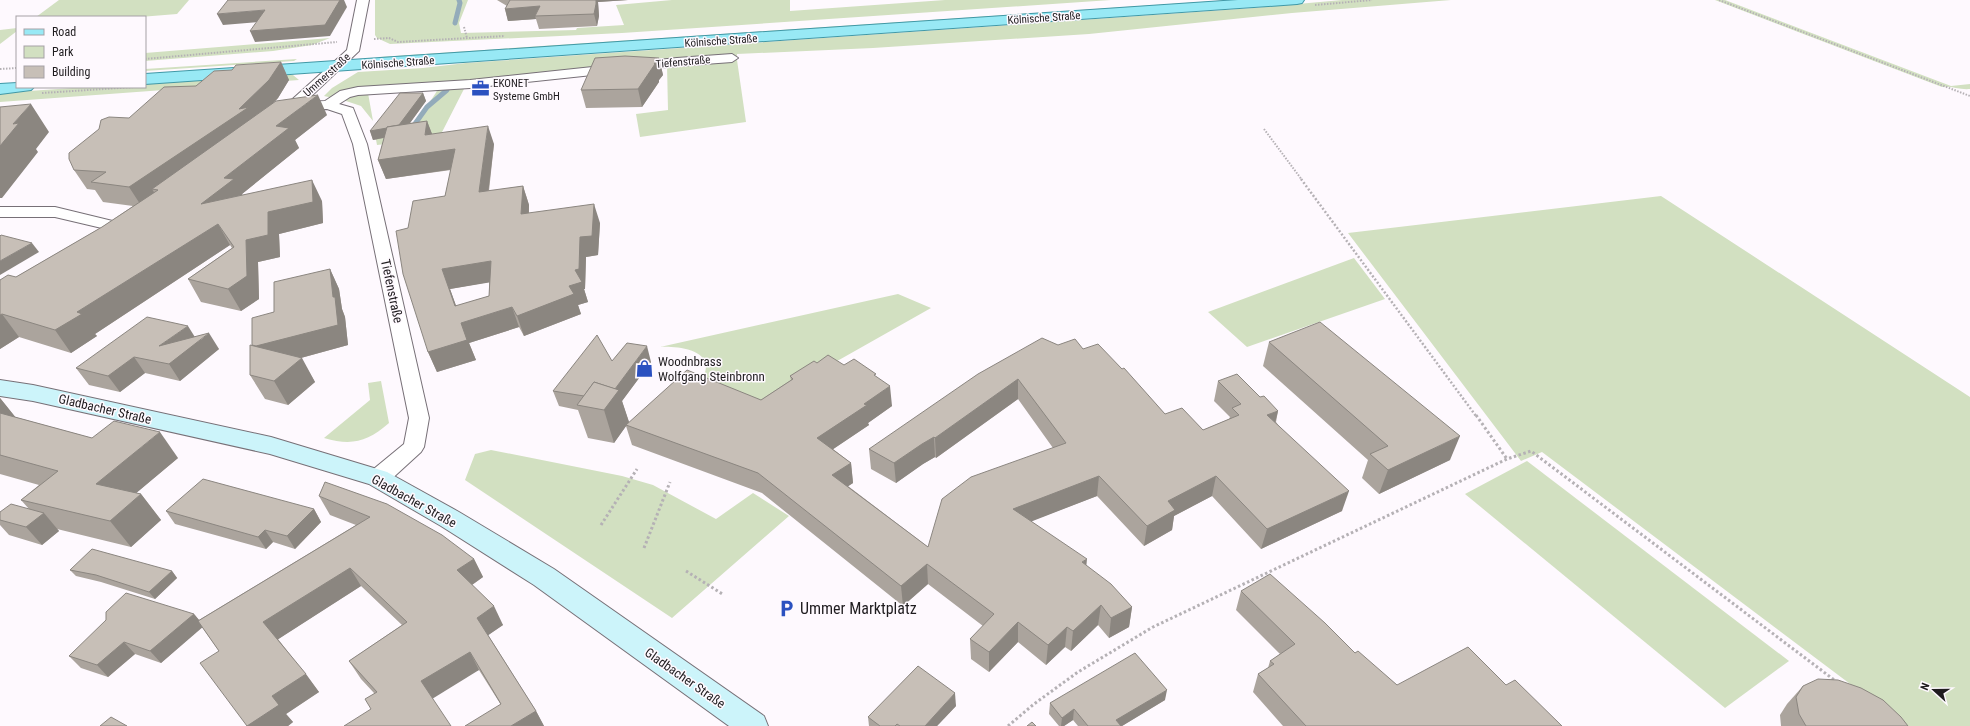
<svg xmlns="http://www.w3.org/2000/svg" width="1970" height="726" font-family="'Roboto Condensed',sans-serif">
  <rect width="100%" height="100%" fill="#fef9fe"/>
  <g fill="#d2e0c1">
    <path d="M59 0H189L177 14 140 17H36Z"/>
    <path d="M375 0H468L459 23 461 33 576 30 577 28 624 25 616 5 672 0H790V11L945 0H1111L622 33 390 44 377 38 375 35Z"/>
    <path d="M1230 0H1261L378 59 379 57Z"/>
    <path d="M1342 0H1451L1292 13 1089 34 873 48 737 54V56L695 58 333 98 324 96 332 88 358 72 423 68 466 63 1253 8Z"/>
    <path d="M1715 0H1725L1951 86 1970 84V89C1960 90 1952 86 1942 87Z"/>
    <path d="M17 28V31L0 44V30Z"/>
    <path d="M330 38 312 45 273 51 145 61V53Z"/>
    <path d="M297 59 294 61 145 71V69Z"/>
    <path d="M737 60 746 122 640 137 636 114 668 110 667 65Z"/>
    <path d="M270 75H293L299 80 0 102V93L87 87H145V83Z"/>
    <path d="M465 87 439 138 377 145 374 129 413 125C421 112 431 102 438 89Z"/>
    <path d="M368 93 373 121 361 106 343 100 352 95Z"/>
    <path d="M1661 196 1970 397V726H1906L1542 452 1521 461 1348 233Z"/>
    <path d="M1354 258 1385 299 1247 347 1208 312Z"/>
    <path d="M898 294 931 308 747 412 692 390C695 386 702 380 704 375 715 349 675 346 660 347Z"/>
    <path d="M381 381 389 423C367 442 352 446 324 438L370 400 368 383Z"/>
    <path d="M491 450 622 476 653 485 716 519 753 493 789 516 672 618 465 480 475 454Z"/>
    <path d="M1527 461 1789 661 1725 708 1465 494Z"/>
  </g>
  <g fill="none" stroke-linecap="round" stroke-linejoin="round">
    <g stroke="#93abba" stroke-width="5">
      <path d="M455 23 460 3 459 0"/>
      <path d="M412 128 427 107 447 90"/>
    </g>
    <defs>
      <g id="minor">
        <path d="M357 0H369L359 51 305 102 325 101 340 91 358 87 470 80 677 58 732 54 738 58 732 62 677 66 470 88 358 95 350 97 339 104 353 108 367 144 429 418 424 447 421 452 386 484 378 486 370 484 367 478 370 472 404 444 409 418 353 144 342 114 327 109 296 110C290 115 286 119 278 117L276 114 347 50Z"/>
        <path d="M0 207H55L129 225 131 228 129 231 123 233 55 217H0Z"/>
      </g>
      <path id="secondary" d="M0 380 33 385 271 437 387 472 459 512 554 569 764 716 768 726H729L534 585 441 526 369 484 270 454 33 401 0 396Z"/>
      <g id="primary">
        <path d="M1238 0H1304L1302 3 1297 4 145 84V74Z"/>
        <path d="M17 83V87H34L31 90 0 94V84Z"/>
      </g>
    </defs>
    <use href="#minor" stroke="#777077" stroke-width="2"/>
    <use href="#secondary" stroke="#777077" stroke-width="2"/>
    <use href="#primary" stroke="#4198a6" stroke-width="2"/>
    <g stroke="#b5b1b5" stroke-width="2" stroke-dasharray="1.5 1.5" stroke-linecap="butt">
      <path d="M1719 0 1970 96"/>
      <path d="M1315 5 1372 0"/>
      <path d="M464 27 467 38"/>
      <path d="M374 39 389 38 398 42 505 36"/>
      <path d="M145 59 337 42"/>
      <path d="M0 69 17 68"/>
      <path d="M42 93 135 87"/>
      <path d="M1264 129 1302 180"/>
    </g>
    <path stroke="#b5b1b5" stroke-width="2.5" stroke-dasharray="2 2" stroke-linecap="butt" d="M1301 179 1476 416"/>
    <g stroke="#b5b1b5" stroke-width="3" stroke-dasharray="2.5 2.5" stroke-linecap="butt">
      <path d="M1476 415 1507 459"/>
      <path d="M601 525 637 469"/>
      <path d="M644 548 670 482"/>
      <path d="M686 571 724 595"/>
      <path d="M1008 726 1034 704 1078 672 1153 627 1507 459 1531 451 1837 682"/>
    </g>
    <use href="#minor" fill="#fff" fill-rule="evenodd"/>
    <use href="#secondary" fill="#ccf4fa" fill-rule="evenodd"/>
    <use href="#primary" fill="#98e9f5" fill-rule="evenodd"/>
  </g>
  <g fill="#aba49d" fill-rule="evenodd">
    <path d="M497 0H628L598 2 599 16 597 26 539 29 536 19 508 21 505 9 507 6Z"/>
    <path d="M659 58 663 75 659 80V82L642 107 586 108 581 90Z"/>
    <path d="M281 62 289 80 278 98 273 104 327 115 295 140 299 148 242 194V195L322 201 323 223 279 234 280 257 258 262 259 299 241 311 201 302 188 279 232 248 230 245 95 334 97 336 71 353 19 337 0 349V280L16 277 102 227 133 206 103 202 95 190 87 189 74 170 129 118 232 70Z"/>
    <path d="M423 93 426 101 410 123 427 121 432 134 494 144 489 191 523 186 529 205V213L600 223 598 255 586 257 585 289H584L588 302 578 305 581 314 524 336 519 327 469 343 476 360 437 372 428 352 408 228 445 196 451 170 386 179 378 160 384 138 373 140 370 131ZM489 282V296L456 306 450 289Z"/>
    <path d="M330 269 339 289 342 309 345 317 348 345 301 358 315 382 288 405 265 399 250 375 252 345 274 312Z"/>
    <path d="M195 337 219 349 180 381 145 373 120 392 89 385 76 368Z"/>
    <path d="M1269 342 1450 460 1379 494 1362 478 1368 460 1263 366Z"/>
    <path d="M1058 345 1083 349 1122 369 1165 414 1203 430 1229 419 1230 417 1214 401 1218 381 1260 397 1278 411 1276 422 1342 511 1261 549 1212 496 1174 516 1172 530 1144 546 1097 496 1031 521 1087 566 1132 607 1129 627 1109 638 1098 625 1071 651 1065 647 1046 665 1018 642 989 672 971 659 970 639 983 626 928 584 903 606 762 493 632 445 626 426 614 443 588 438 578 410 559 406 553 391 612 361 651 362 622 401 629 422 761 400 791 380 790 376 817 363 844 365 876 377 892 406 868 423 869 425 833 449 851 463 853 483 848 486 928 547 1053 448 1018 399 936 458 935 457 923 464 896 483 871 469 869 449Z"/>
    <path d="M0 398 15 417 92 438 178 458 136 493 141 494 161 520 131 547 57 529 59 531 42 545 9 535 0 525V512L29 509 21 500 39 485 0 474Z"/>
    <path d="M319 496 474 559 483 577 472 585 503 625 488 635 536 711 544 726H465L501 705 479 670 371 709 374 693 361 679 349 661 402 625 361 586 278 639 319 692 286 714 293 722 288 726H247L219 651 202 627 161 663 135 654 108 677 81 668 69 656 194 614 199 620 356 525 330 515Z"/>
    <path d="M314 509 321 522 295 549 273 542 266 549 175 524 166 511Z"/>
    <path d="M70 570 172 571 177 578 155 599 101 582 76 576Z"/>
    <path d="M1241 591 1355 653 1397 685H1506L1562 726H1283L1253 692 1258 674 1268 668 1270 661 1280 654 1236 610Z"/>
    <path d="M1803 686 1908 726H1781L1780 715 1787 704Z"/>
    <path d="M1165 700 1122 726H1078L1073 720 1064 726H1059L1049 714 1050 703Z"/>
    <path d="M956 706 937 726H869L868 717Z"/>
  </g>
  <g fill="#8b8680">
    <path d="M340 0H344L347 7 330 36 255 42 250 31Z"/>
    <path d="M596 0H628L598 2 599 16 597 26 594 14Z"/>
    <path d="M540 6 535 16 536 19 508 21 505 9Z"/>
    <path d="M265 10 270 21 223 25 217 14Z"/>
    <path d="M659 58 663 75 659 80V82L642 107 638 89Z"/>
    <path d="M281 62 289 80 278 98 255 121 158 190 152 189 157 197 142 207 129 187 239 109Z"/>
    <path d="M423 93 426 101 402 134 373 140 370 131Z"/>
    <path d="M318 95 327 115 295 140 299 148 242 194 245 200 201 204 224 178 276 126Z"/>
    <path d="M31 104 49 132 36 149 38 152 2 198H0V146L13 124Z"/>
    <path d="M427 121 434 139 455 149 461 168 386 179 378 160 425 135Z"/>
    <path d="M488 126 494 144 486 211 479 192Z"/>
    <path d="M312 180 322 201 323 223 279 234 280 257 258 262 259 299 241 311 228 289 246 240 268 212Z"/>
    <path d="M523 186 529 205 528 233 521 214Z"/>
    <path d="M594 204 600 223 598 255 586 257 585 289H584L588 302 578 305 581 314 524 336 517 316 569 286 575 270 580 237Z"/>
    <path d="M218 224 230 245 95 334 97 336 71 353 55 330 77 312Z"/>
    <path d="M32 243 39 252 0 275V261Z"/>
    <path d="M491 261 498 281 450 289 462 322 512 307 519 327 469 343 476 360 437 372 428 352 455 306 442 269Z"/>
    <path d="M330 269 339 289 342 309 345 317 348 345 264 368 252 348 333 297Z"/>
    <path d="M2 314 19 337 0 349V315Z"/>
    <path d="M188 326 198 342 209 333 219 349 180 381 169 364 159 346Z"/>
    <path d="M647 346 651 362 622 401 629 422 614 443 604 410 607 400Z"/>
    <path d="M134 357 145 373 120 392 108 376Z"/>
    <path d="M302 358 315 382 288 405 274 381Z"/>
    <path d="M1018 379V399L936 458 935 438Z"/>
    <path d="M890 386 892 406 868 423 869 425 820 458 817 438 864 404Z"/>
    <path d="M0 398 17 419 0 431Z"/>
    <path d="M1278 411 1273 431 1267 415Z"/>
    <path d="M160 432 178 458 116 510 96 484Z"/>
    <path d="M1460 436 1450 460 1379 494 1388 470Z"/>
    <path d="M934 437 935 457 923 464 896 483 894 463 922 444Z"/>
    <path d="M851 463 853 483 835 495 832 475Z"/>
    <path d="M1099 476 1097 496 1012 529 1013 509Z"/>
    <path d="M1216 476 1212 496 1174 516 1172 530 1144 546 1147 526 1168 501Z"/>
    <path d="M1349 491 1342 511 1261 549 1267 529Z"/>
    <path d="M141 494 161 520 131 547 110 521Z"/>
    <path d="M314 509 321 522 295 549 287 536Z"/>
    <path d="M44 513 59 531 42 545 26 527Z"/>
    <path d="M265 530 273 542 266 549 258 537Z"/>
    <path d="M474 559 483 577 466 589 457 570Z"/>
    <path d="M1087 559 1085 579 1082 562Z"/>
    <path d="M927 564 928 584 903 606 901 586Z"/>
    <path d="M350 568 361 586 277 640 263 622Z"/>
    <path d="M172 571 177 578 155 599 149 592Z"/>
    <path d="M1101 605 1098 625 1071 651 1073 631Z"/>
    <path d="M494 606 503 625 487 636 477 618Z"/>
    <path d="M1132 607 1129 627 1109 638 1111 618Z"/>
    <path d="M194 614 204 626 161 663 150 651Z"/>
    <path d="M1018 622V642L989 672V652Z"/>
    <path d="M1067 627 1065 647 1046 665 1048 645Z"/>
    <path d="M124 642 135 654 108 677 97 665Z"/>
    <path d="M470 652 479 670 432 699 421 681Z"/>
    <path d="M306 674 319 692 286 714 293 722 288 726H247L272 696Z"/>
    <path d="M1167 690 1165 700 1122 726H1115L1116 720Z"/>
    <path d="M955 693 956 706 937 726H925Z"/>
    <path d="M1074 709 1073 720 1064 726H1061L1062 718Z"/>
    <path d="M536 711 544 726H511Z"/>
  </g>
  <g fill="#c7bfb7" stroke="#8b8680" fill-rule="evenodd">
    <path d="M228 0H340L325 25 250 31 265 10 217 14Z"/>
    <path d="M510 0H596V4L594 14 535 16 540 6 505 9Z"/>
    <path d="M625 56 659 58 654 64H655L638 89 581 90 595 58Z"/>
    <path d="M281 62 269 80 239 109 249 107 129 187 91 182 106 172 74 170 69 159V153L99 129 101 120 109 117 129 118 164 87 196 86 214 71 232 70 236 65Z"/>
    <path d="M400 93H423L399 125 387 127V128L370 131Z"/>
    <path d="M318 95 276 126 289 128 224 178 234 179 201 204 312 180 313 202 268 212V235L246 240 247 276 228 289 188 279 234 247 218 224 77 312 82 314 55 330 2 314 0 315V280L8 275 16 277 102 227 158 190 152 189 276 101Z"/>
    <path d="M31 104 13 124 19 123 0 146V107Z"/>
    <path d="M427 121 425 135 488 126 479 192 523 186 521 214 594 204 592 236 580 237 579 269 575 270 582 282 569 286 574 294 517 316 512 307 461 323 467 340 428 352 403 274 396 231 408 228 413 201 445 196 455 149 378 160 387 127ZM491 261 489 296 455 306 442 269Z"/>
    <path d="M1 235 32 243 0 261V236Z"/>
    <path d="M330 269 333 297H335L338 325 256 346 252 345V318L274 312V282Z"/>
    <path d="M147 317 188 326 159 346 209 333 169 364 134 357 108 376 76 368Z"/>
    <path d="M1320 322 1460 436 1388 470 1370 454 1388 446 1269 342Z"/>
    <path d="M597 335 612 361 627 343 647 346 615 389 594 382 584 396 553 391Z"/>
    <path d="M1042 338 1058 345 1075 339 1083 349 1098 344 1122 369 1124 368 1165 414 1182 408 1203 430 1239 415 1232 408 1241 404 1218 381 1237 374 1260 397 1264 396 1278 411 1267 415 1349 491 1267 529 1216 476 1168 501 1175 510 1147 526 1099 476 1013 509 1087 559 1082 562 1111 584 1132 607 1111 618 1101 605 1073 631 1067 627 1048 645 1018 622 989 652 970 639 994 614 927 564 901 586 758 473 626 425 687 370 761 400 793 379 790 376 814 361 817 363 828 355 844 365 854 359 876 374 874 375 890 386 864 404 867 405 817 438 851 463 832 475 928 547 942 499 971 477 1066 443 1018 379 935 438 934 437 922 444 894 463 869 449 978 374Z"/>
    <path d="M250 345 302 358 274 381 250 375Z"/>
    <path d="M594 382 619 390 604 410 577 405Z"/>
    <path d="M0 413 92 438 114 421 160 432 96 484 141 494 110 521 21 500 58 471 0 455Z"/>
    <path d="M203 479 314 509 287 536 265 530 258 537 166 511Z"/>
    <path d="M325 482 387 504 442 535 474 559 457 570 494 606 477 618 536 711 511 726H465L501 704 470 652 421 681 451 726H344L371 709 365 699 377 692 349 661 407 622 350 568 263 622 306 674 272 696 279 705 247 726 200 663 219 651 198 621 370 517 319 496Z"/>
    <path d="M11 504 44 513 26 527 0 520V512Z"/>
    <path d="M92 549 172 571 149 592 96 575 70 570Z"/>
    <path d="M1270 574 1325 623 1355 653 1358 651 1397 685 1468 647 1506 685 1515 680 1562 726H1306L1258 674 1274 664 1270 661 1295 644 1241 591Z"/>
    <path d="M126 593 194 614 150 651 124 642 97 665 69 656 106 620V612Z"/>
    <path d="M1135 653 1167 690 1116 720 1121 726H1088L1074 709 1062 718 1050 703Z"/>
    <path d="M918 666 955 693 925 726H900L897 724 895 726H880L868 717Z"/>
    <path d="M1818 679 1838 680 1861 688 1883 700 1901 717 1908 726H1806L1799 714 1796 697 1803 686Z"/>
    <path d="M111 717 127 726H100Z"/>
    <path d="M1032 722 1036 726H1027Z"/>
  </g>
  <defs>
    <symbol id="office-bare" viewBox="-9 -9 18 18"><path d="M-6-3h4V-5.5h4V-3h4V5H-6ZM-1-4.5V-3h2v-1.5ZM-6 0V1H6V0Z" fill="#2b51c0" stroke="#fef9fe" stroke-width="2.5" paint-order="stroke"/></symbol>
    <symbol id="shop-bare" viewBox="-9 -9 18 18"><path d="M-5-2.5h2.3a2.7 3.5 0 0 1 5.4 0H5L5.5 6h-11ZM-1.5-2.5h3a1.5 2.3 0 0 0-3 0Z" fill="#2b51c0" stroke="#fef9fe" stroke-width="2.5" paint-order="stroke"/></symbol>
    <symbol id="parking-bare" viewBox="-9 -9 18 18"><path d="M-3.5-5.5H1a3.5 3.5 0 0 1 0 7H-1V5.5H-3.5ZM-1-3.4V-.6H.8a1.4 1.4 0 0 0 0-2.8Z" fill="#2b51c0" stroke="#fef9fe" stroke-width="2.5" paint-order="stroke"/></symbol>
  </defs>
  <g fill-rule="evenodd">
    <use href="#office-bare" x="468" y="76" width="25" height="25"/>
    <use href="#shop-bare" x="632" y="356" width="25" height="25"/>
    <use href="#parking-bare" x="774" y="596" width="25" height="25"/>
  </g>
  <g text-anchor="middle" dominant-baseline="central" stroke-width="3" stroke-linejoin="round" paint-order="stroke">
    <g font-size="11" fill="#1f1c1f" stroke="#fef9fe">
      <text transform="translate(1044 18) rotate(-4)">Kölnische Straße</text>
      <text transform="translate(721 41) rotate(-4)">Kölnische Straße</text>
      <text transform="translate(683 62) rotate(-5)">Tiefenstraße</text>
      <text transform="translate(398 63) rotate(-4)">Kölnische Straße</text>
      <text transform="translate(327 75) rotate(-42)">Ummerstraße</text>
    </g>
    <g font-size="11" fill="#1f1c1f" stroke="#fef9fe" text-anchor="start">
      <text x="493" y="83">EKONET<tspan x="493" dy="13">Systeme GmbH</tspan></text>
    </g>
    <g font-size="13" fill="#1f1c1f" stroke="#fef9fe">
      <text transform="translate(392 291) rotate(78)">Tiefenstraße</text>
      <text transform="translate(105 409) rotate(13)">Gladbacher Straße</text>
      <text transform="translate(414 501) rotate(29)">Gladbacher Straße</text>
      <text transform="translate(685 678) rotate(35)">Gladbacher Straße</text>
    </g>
    <g font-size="13" fill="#1f1c1f" stroke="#fef9fe" text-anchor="start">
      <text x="658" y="361">Woodnbrass<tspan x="658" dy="15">Wolfgang Steinbronn</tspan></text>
    </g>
    <g font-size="16" fill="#1f1c1f" stroke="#fef9fe" text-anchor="start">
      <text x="800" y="608">Ummer Marktplatz</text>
    </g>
  </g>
  <rect x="16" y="16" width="130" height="72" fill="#fef9fe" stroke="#a5a1a5"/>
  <rect x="24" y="29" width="20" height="6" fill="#98e9f5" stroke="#a5a1a5"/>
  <text x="52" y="36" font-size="12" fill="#1f1c1f">Road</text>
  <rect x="24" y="46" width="20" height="12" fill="#d2e0c1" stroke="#a5a1a5"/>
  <text x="52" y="56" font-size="12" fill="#1f1c1f">Park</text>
  <rect x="24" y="66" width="20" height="12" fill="#c7bfb7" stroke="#a5a1a5"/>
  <text x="52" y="76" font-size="12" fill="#1f1c1f">Building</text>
  <g transform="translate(1934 690) rotate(291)" stroke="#fef9fe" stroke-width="3" paint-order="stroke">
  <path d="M0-3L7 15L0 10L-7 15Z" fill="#1f1c1f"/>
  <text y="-6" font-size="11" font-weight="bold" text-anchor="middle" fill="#1f1c1f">N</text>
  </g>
</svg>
